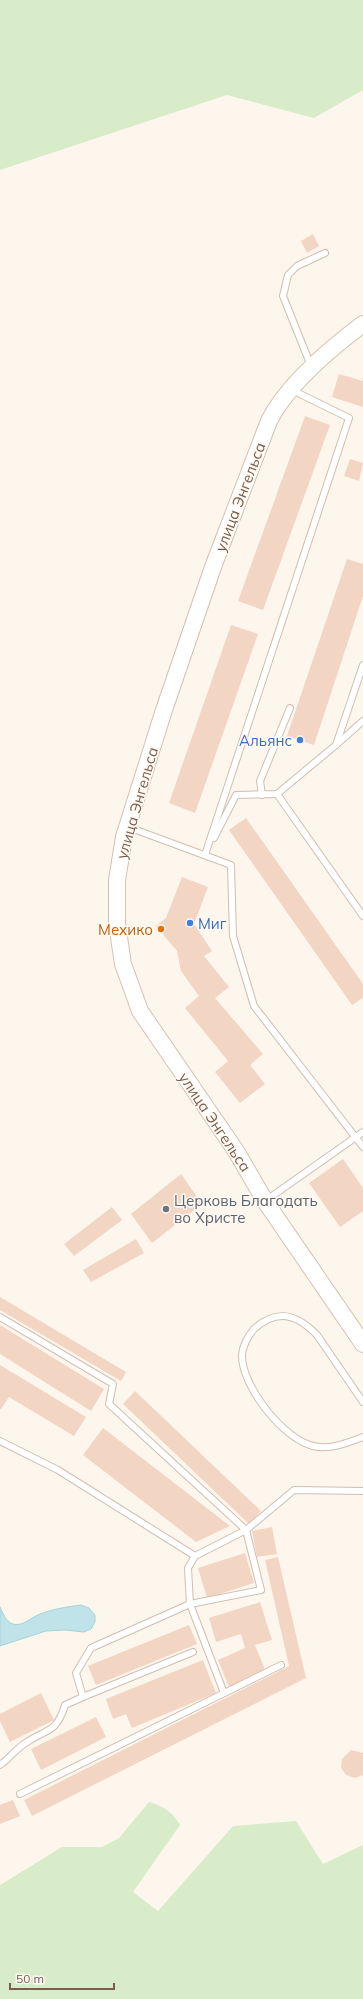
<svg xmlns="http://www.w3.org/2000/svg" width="363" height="1999" font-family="Mulish,sans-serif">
  <rect width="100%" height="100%" fill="#fdf6ec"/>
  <g fill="#d8ecc9">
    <path d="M0 0H363V90L314 118 227 95 0 170Z"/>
    <path d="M149 1802C162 1805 174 1813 180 1825L133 1892 158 1911 233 1826 296 1821 323 1864 363 1845V1999H0V1885L62 1847H102L119 1838Z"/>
  </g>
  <path fill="#bfe3e8" stroke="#a5d3da" d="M81 1605 89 1608 95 1615V1622L91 1629 84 1632 65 1630 46 1631 0 1646V1607C3 1613 5 1621 13 1624 22 1627 30 1618 38 1615 52 1609 66 1607 81 1605Z"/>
  <g fill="#f3d5c3">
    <path d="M313 234 319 246 307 253 301 241Z"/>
    <path d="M339 374 363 381V407L332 397Z"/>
    <path d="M305 416 330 425 263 610 238 601Z"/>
    <path d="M350 459 363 463 359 481 344 476Z"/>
    <path d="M347 559 363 564V596L314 745 287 736Z"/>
    <path d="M231 625 258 634 195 813 169 803Z"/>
    <path d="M246 818 363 984V998L352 1005 229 830Z"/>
    <path d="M182 877 208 887 194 924 212 951 204 956 229 987 215 998 263 1054 250 1065 265 1084 240 1103 215 1072 228 1061 185 1008 199 996 181 971 177 951 156 926 166 918Z"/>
    <path d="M343 1159 363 1188V1211L340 1227 309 1183Z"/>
    <path d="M181 1174 202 1204 152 1243 131 1214Z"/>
    <path d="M112 1207 122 1220 74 1256 64 1244Z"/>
    <path d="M136 1239 144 1253 91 1282 83 1270Z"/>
    <path d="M0 1297 126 1372 121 1381 0 1310Z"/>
    <path d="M0 1325 104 1389 91 1411 0 1354Z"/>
    <path d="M0 1365 86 1417 74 1436 9 1397 1 1409H0Z"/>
    <path d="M135 1391 261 1511 249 1524 123 1404Z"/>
    <path d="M103 1428 230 1526 196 1542 83 1455Z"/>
    <path d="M272 1527 277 1554 257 1557 252 1531Z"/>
    <path d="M245 1553 254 1583 207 1598 198 1568Z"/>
    <path d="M278 1557 306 1678 32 1816 24 1800 289 1666 265 1560Z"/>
    <path d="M260 1602 272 1640 255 1645 266 1672 229 1687 218 1660 245 1648 241 1634 216 1642 209 1618Z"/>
    <path d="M189 1625 197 1644 96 1685 88 1666Z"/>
    <path d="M203 1660 216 1693 132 1728 126 1714 113 1719 106 1699Z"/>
    <path d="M41 1693 54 1720 10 1742 0 1721V1714Z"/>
    <path d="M96 1717 106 1737 41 1770 31 1749Z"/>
    <path d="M351 1750 363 1753V1775L355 1778 346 1775 341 1768 342 1759Z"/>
    <path d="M13 1800 20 1816 0 1824V1805Z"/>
  </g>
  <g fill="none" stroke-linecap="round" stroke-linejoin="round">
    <defs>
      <g id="lane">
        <path d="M311 366 283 296 288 275 297 266 325 253"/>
        <path d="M337 744 363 721"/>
        <path d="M277 794 363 916"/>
        <path d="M262 795 260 781 290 708"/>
        <path d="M128 827 231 865 233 936 254 1006 363 1147"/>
        <path d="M214 838 236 795 277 794 336 745 363 665"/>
        <path d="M205 855 349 418 292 390"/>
        <path d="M265 1201 363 1132"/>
        <path d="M0 1317 113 1384 109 1404 246 1530 261 1590 190 1604 91 1648 76 1673 83 1697 193 1652"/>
        <path d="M363 1402 317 1335C297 1314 277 1308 254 1329 248 1336 242 1347 242 1356 242 1386 283 1439 313 1446 330 1450 347 1443 363 1437"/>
        <path d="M0 1441 58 1470 195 1556 246 1530 294 1490 363 1491"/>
        <path d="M195 1556 188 1568 190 1604 224 1693"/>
        <path d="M0 1765C9 1759 15 1750 24 1744 46 1728 56 1735 65 1705L83 1697"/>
        <path d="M20 1794 281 1665"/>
      </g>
      <path id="secondary" d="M363 324C331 348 287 385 269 421L213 567 164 710 124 837 117 880V924L123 964 140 1011 236 1151 265 1201 363 1344"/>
    </defs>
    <use href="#lane" stroke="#d1beb0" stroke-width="8"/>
    <use href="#secondary" stroke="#d6c0b0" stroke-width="18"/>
    <use href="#lane" stroke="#fff" stroke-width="6"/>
    <use href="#secondary" stroke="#fff" stroke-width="16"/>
  </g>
  <g fill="#3f7fe0" stroke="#fffaf3" stroke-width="1.5">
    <circle cx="300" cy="740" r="4"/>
    <circle cx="190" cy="923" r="4"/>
  </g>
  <circle fill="#e8710a" stroke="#fffaf3" stroke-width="1.5" cx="161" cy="929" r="4"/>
  <circle fill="#6b7280" stroke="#fffaf3" stroke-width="1.5" cx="166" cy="1209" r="4"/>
  <g text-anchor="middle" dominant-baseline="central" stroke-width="3" stroke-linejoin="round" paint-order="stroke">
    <g font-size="15" fill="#7a5c4d" stroke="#fffaf3">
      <text transform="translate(240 497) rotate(-69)">улица Энгельса</text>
      <text transform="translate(137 803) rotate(-74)">улица Энгельса</text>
      <text transform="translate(215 1122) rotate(56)">улица Энгельса</text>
    </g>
    <g font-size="15" fill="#366cbe" stroke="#fffaf3" text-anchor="end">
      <text x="292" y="740">Альянс</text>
      <text x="198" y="923" text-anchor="start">Миг</text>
    </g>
    <g font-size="15" fill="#c56008" stroke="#fffaf3" text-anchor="end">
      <text x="153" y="929">Мехико</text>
    </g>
    <g font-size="15" fill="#5b616d" stroke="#fffaf3" text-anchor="start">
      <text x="174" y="1200">Церковь Благодать<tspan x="174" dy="17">во Христе</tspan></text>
    </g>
  </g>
  <path d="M10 1983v6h104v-6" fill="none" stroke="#7a5c4d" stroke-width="2"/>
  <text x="16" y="1983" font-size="12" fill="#7a5c4d" stroke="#fffaf3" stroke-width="3" paint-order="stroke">50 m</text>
</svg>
